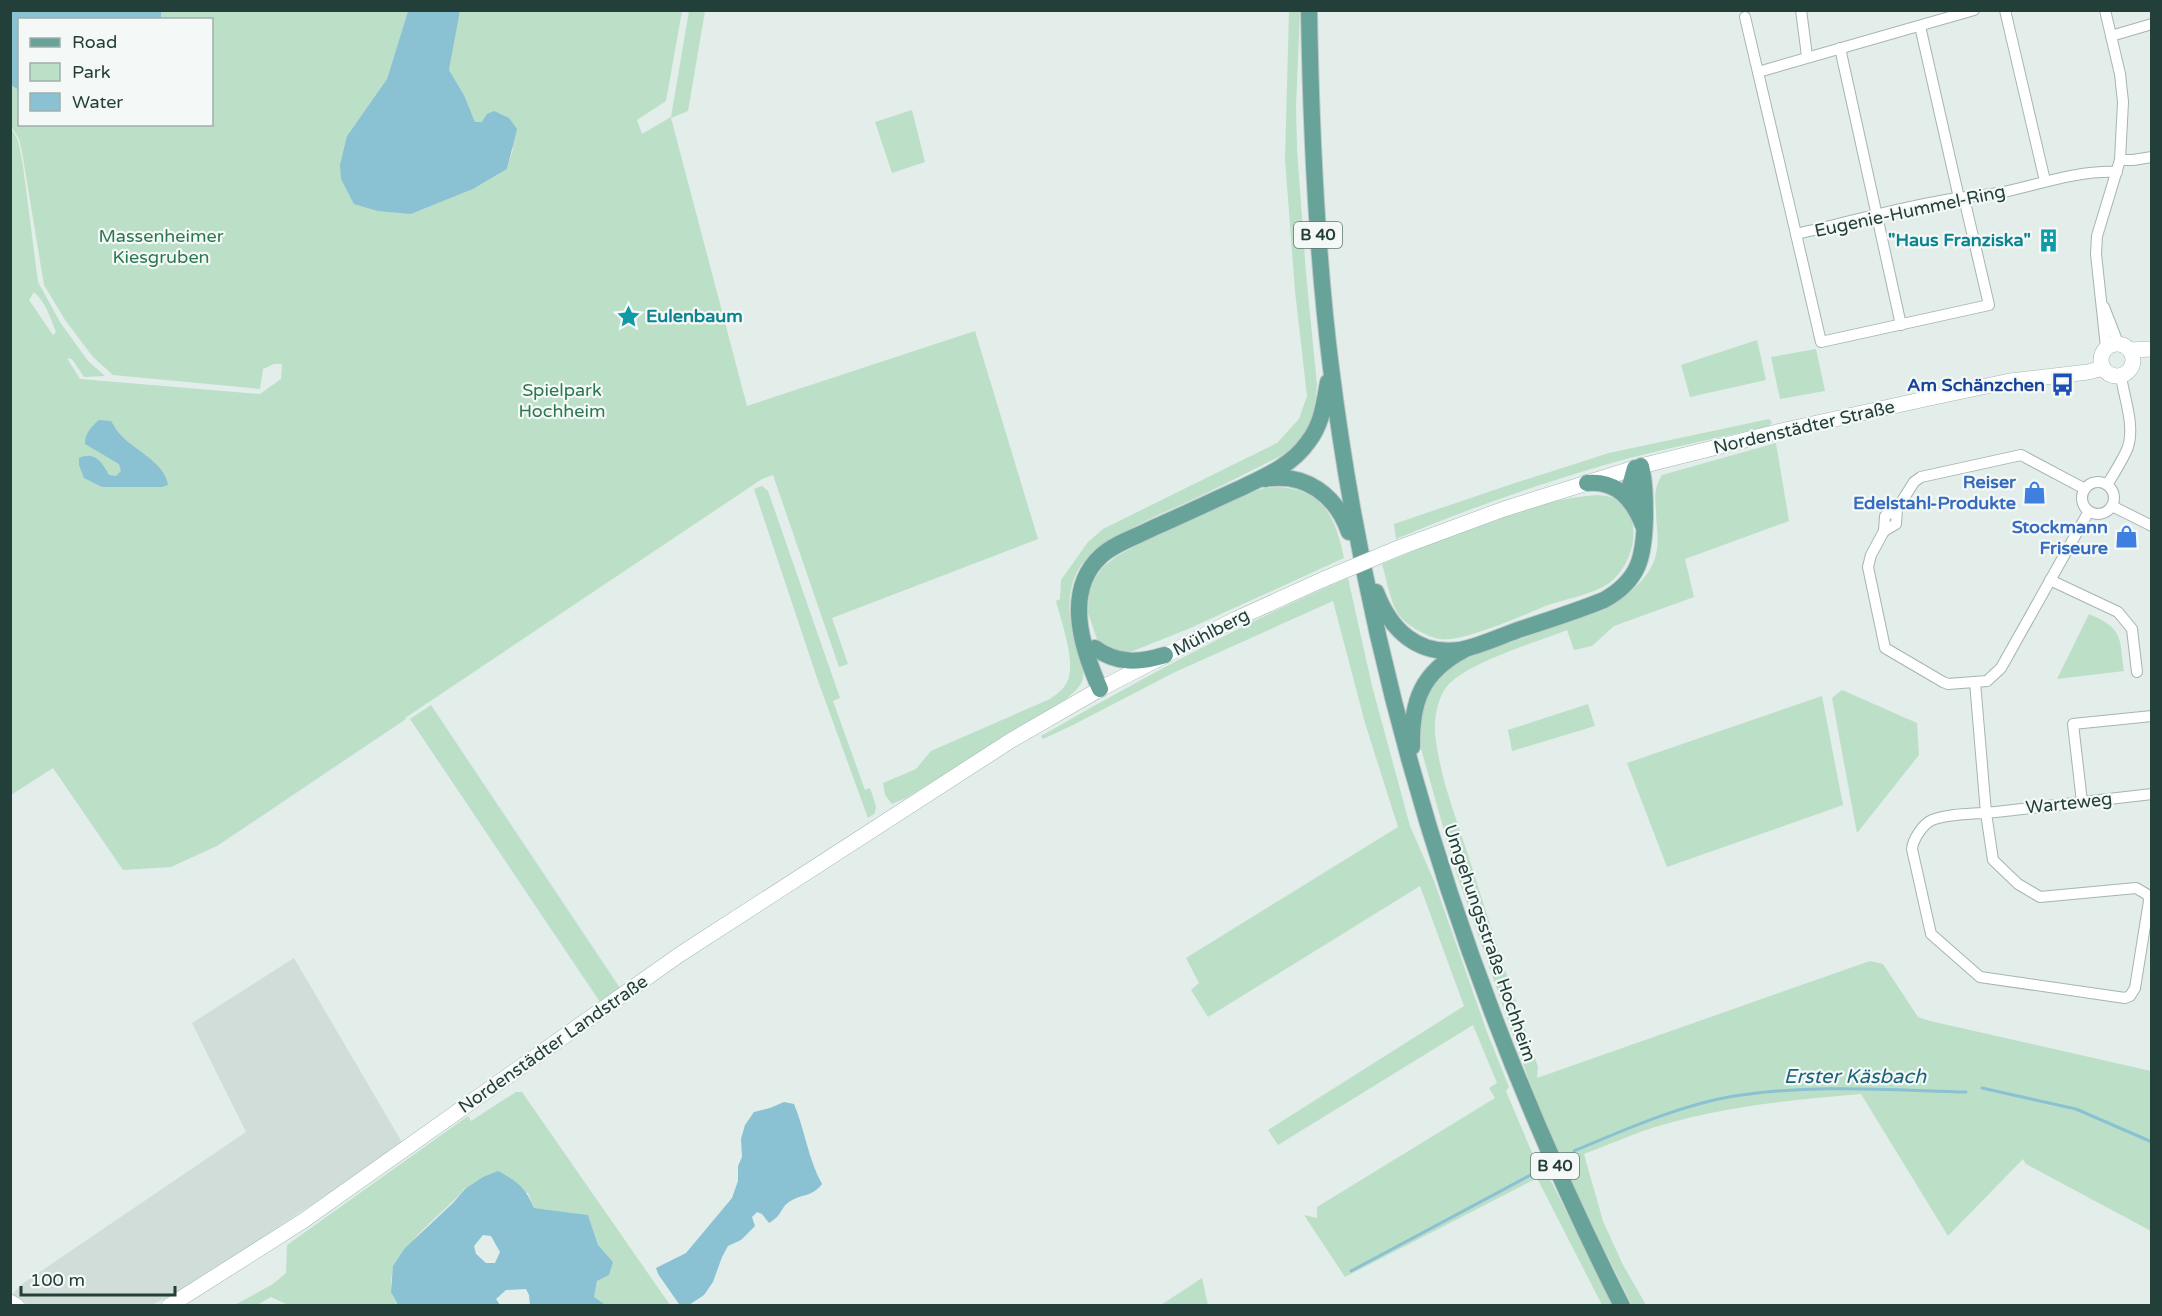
<svg xmlns="http://www.w3.org/2000/svg" width="2162" height="1316" font-family="'Varela Round',sans-serif">
  <rect width="100%" height="100%" fill="#e3edea"/>
  <path fill="#d1ddd9" d="M294 958 403 1144 192 1284 152 1305H29L12 1295 22 1284 246 1132 192 1023Z"/>
  <g fill="#bcdfc8" fill-rule="evenodd">
    <path d="M11 11H408L387 79 347 136 411 214 473 189 507 169 513 149 482 122H475L464 95 449 70 460 11H682L666 101 637 120 642 134 671 117 689 11H705L688 111 671 118 747 406 975 331 1038 539 832 618 848 664 839 667 773 475 762 479 405 718 406 719 217 846 171 867 123 870 53 768 11 795V128L18 140 23 166 38 282 60 322 88 361 105 376 84 377 72 359 67 358 80 379 260 394 281 379 282 364H274L263 369 260 389 113 375 93 357 65 320 44 285 22 152 19 139 11 126ZM20 20H212V124H20ZM34 292C46 303 50 317 56 332L53 335 29 300Z"/>
    <path d="M1289 11H1300L1296 106 1297 149 1306 273 1317 385 1315 410 1309 425 1301 439 1284 454C1256 469 1227 483 1198 497 1165 513 1096 538 1078 570 1064 596 1070 625 1077 651 1080 659 1084 669 1083 678 1081 687 1073 693 1066 699L906 798 892 804 885 795 883 783 916 769 931 751 1050 699C1057 694 1064 689 1067 682 1077 664 1061 621 1056 601L1060 599 1061 580 1088 542 1103 529 1277 443 1299 419 1307 396 1295 291 1285 159Z"/>
    <path d="M912 110 925 162 892 173 875 122Z"/>
    <path d="M1757 340 1766 380 1690 397 1681 365Z"/>
    <path d="M1816 349 1825 391 1780 399 1771 357Z"/>
    <path d="M1769 419 1772 422 1769 426C1715 439 1661 449 1608 464 1535 485 1465 510 1396 539L1394 524 1512 484 1609 453Z"/>
    <path d="M1776 443 1789 521 1685 559 1694 597 1614 626 1592 646 1574 650 1567 630C1537 642 1469 662 1448 685 1436 699 1433 724 1436 741 1441 780 1456 818 1468 855 1490 926 1514 997 1538 1067L1537 1078 1870 961 1883 964 1918 1017 1930 1021 2151 1071V1231L2026 1164 2023 1159 1948 1236 1861 1094C1788 1100 1709 1108 1640 1132 1621 1139 1603 1147 1584 1154L1603 1221 1622 1263 1646 1305H1632L1557 1154 1527 1075 1454 866 1420 745C1414 706 1431 677 1465 659L1607 608C1628 595 1654 576 1657 549 1659 537 1656 523 1656 511 1655 495 1654 489 1662 475Z"/>
    <path d="M762 486 768 491 840 698 833 701 865 790 870 788 876 806 875 813 868 818 817 678 754 489Z"/>
    <path d="M1278 487C1324 490 1335 516 1344 558L1188 629 1133 651 1117 654 1098 642 1088 613 1089 594 1094 580 1103 567 1117 556 1143 542 1250 493 1265 488Z"/>
    <path d="M1598 495C1607 496 1617 497 1623 504 1642 525 1633 561 1614 579 1599 594 1563 599 1543 607 1522 616 1460 643 1439 639 1424 635 1405 625 1397 612 1389 597 1387 580 1382 564 1450 536 1524 500 1598 495Z"/>
    <path d="M1348 578 1372 686 1410 826 1434 881 1487 1032 1509 1087 1506 1091 1538 1167 1544 1174 1548 1175 1613 1305H1602L1537 1178 1345 1277 1304 1215 1317 1218V1207L1495 1098 1489 1088 1497 1083 1473 1025 1278 1145 1268 1130 1464 1006 1420 886 1208 1017 1191 990 1199 983 1186 958 1398 827 1365 723 1333 601 1173 673 1073 725 1043 739 1041 736C1141 679 1242 623 1348 578Z"/>
    <path d="M2089 614C2124 629 2119 637 2124 671L2057 679Z"/>
    <path d="M1842 690 1917 723 1919 755 1857 833 1832 698Z"/>
    <path d="M1822 696 1843 805 1667 867 1627 763Z"/>
    <path d="M1588 704 1595 726 1512 751 1508 730Z"/>
    <path d="M431 705 620 988 600 1002 410 719Z"/>
    <path d="M516 1092H522L670 1305H606L594 1297 597 1281 613 1262 598 1246 588 1215 534 1208 528 1193 465 1188C443 1216 382 1254 392 1293 393 1297 396 1302 398 1305H285L286 1304 271 1297 257 1305 233 1306 273 1284 286 1273 287 1245 468 1116 471 1121Z"/>
    <path d="M1202 1278 1208 1305H1161Z"/>
  </g>
  <g fill="#8ac1d3" fill-rule="evenodd">
    <path d="M11 10H161V19L20 20 19 90 11 85Z"/>
    <path d="M408 11H460L449 70 464 95 475 122H482L487 114 494 111 509 118 517 129 507 169 473 189 411 214 378 211 354 204 341 179 340 165 347 136 387 79Z"/>
    <path d="M99 420 111 421C114 425 116 430 119 433 133 450 165 462 168 485L162 487H102L84 478 79 465V458C95 451 102 462 109 475L116 476 121 471 119 464 85 444C85 433 91 427 99 420Z"/>
    <path d="M784 1102 794 1104C805 1130 808 1159 822 1184 811 1198 802 1193 789 1202 780 1208 783 1215 769 1223L762 1214 757 1212 752 1217 755 1226 741 1240 728 1246 722 1257 713 1282 704 1295 689 1305 679 1304 658 1274 656 1268 686 1253 732 1198 738 1181V1166L742 1157 741 1139 745 1125 754 1112 770 1108Z"/>
    <path d="M498 1171C518 1182 525 1187 534 1208L588 1215 598 1245 613 1262 609 1275 597 1281 594 1297 606 1305H530L529 1295 526 1289 506 1290 496 1299 500 1305H398L391 1292 393 1266 405 1248 453 1203 465 1189 483 1177ZM483 1235 491 1236 500 1252 495 1263H486L476 1254 474 1246Z"/>
  </g>
  <g fill="none" stroke-linecap="round" stroke-linejoin="round">
    <g stroke="#8ac1d3" stroke-width="3">
      <path d="M1982 1088 2076 1109 2152 1142"/>
      <path d="M1574 1151C1624 1130 1680 1105 1734 1096 1811 1084 1889 1090 1966 1092"/>
      <path d="M1351 1271 1540 1170"/>
    </g>
    <defs>
      <g id="minor">
        <path d="M1801 10 1807 56"/>
        <path d="M2005 10 2045 181"/>
        <path d="M2105 10 2120 74 2123 102 2120 160 2097 236 2096 254 2106 347"/>
        <path d="M1745 17 1796 234C1850 222 1904 206 1958 198 1973 196 1989 195 2004 192 2040 184 2079 170 2117 172"/>
        <path d="M1920 26 1959 198"/>
        <path d="M2111 36 2152 24"/>
        <path d="M1840 48 1901 325"/>
        <path d="M1758 72 1974 10"/>
        <path d="M2120 160H2133L2152 157"/>
        <path d="M1796 234 1821 342 1989 305 1964 198"/>
        <path d="M2104 307 2118 343"/>
        <circle cx="2098" cy="498" r="16"/>
        <path d="M2107 485C2114 473 2123 460 2128 447 2135 425 2124 398 2121 376"/>
        <path d="M2085 489 2021 455 1921 477 1914 482 1897 509 1885 516 1884 531 1871 555 1868 567 1885 648 1943 682 1948 684 1987 681 2001 668 2089 511"/>
        <path d="M2112 506 2152 526"/>
        <path d="M1884 531 1896 524 1897 509"/>
        <path d="M2050 580 2118 612 2132 629 2137 672"/>
        <path d="M1975 682 1986 813 1993 860 2018 884 2040 897 2136 888 2148 895 2149 901 2135 988 2130 996 2125 998 1980 977 1931 934 1912 849C1913 839 1923 824 1932 820 1948 813 1978 814 1996 812 2048 806 2100 800 2152 794"/>
        <path d="M2082 802 2073 724 2152 716"/>
      </g>
      <g id="secondary">
        <circle cx="2117" cy="360" r="16"/>
        <path d="M2130 350 2152 349"/>
        <path d="M1401 547 1504 509 1641 466 1781 431 1925 399 2010 381 2088 372 2103 368"/>
        <path d="M10 1302 17 1306"/>
        <path d="M169 1306 303 1221 679 955 1010 741 1100 689 1236 619 1324 579"/>
      </g>
      <g id="primary">
        <path d="M1309 10C1311 130 1316 249 1331 368 1372 696 1473 1011 1622 1306"/>
        <path d="M1635 468 1630 486 1635 505"/>
        <path d="M1265 479C1305 472 1336 495 1349 532"/>
        <path d="M1587 483C1617 480 1633 500 1643 525"/>
        <path d="M1376 592C1390 629 1417 656 1460 650 1480 646 1501 636 1521 629 1549 620 1577 611 1604 600 1640 580 1644 556 1645 518 1645 500 1645 483 1641 466"/>
        <path d="M1095 648C1117 664 1139 663 1165 655"/>
        <path d="M1100 689C1082 649 1063 591 1101 556 1115 543 1136 537 1153 528 1183 515 1212 501 1241 488 1266 476 1292 465 1308 442 1322 424 1324 404 1328 382"/>
        <path d="M1412 747C1411 701 1422 672 1464 650"/>
      </g>
    </defs>
    <use href="#minor" stroke="#a5b5b2" stroke-width="12"/>
    <use href="#secondary" stroke="#a1b9b3" stroke-width="16"/>
    <use href="#primary" stroke="#c1c9c8" stroke-width="18"/>
    <use href="#minor" stroke="#fff" stroke-width="10"/>
    <use href="#secondary" stroke="#fff" stroke-width="15"/>
    <use href="#primary" stroke="#67a399" stroke-width="16"/>
    <defs>
      <path id="secondary-bridge" d="M1324 579 1401 547"/>
    </defs>
    <use href="#secondary-bridge" stroke="#a1b9b3" stroke-width="16" stroke-linecap="butt"/>
    <use href="#secondary-bridge" stroke="#fff" stroke-width="15"/>
  </g>
  <defs>
    <symbol id="building-bare" viewBox="-9 -9 18 18"><path d="M-4-6H4V6H1V3H-1V6H-4ZM-2.5-4.3h1.7v1.8h-1.7ZM.8-4.3h1.7v1.8H.8ZM-2.5-1h1.7V.8h-1.7ZM.8-1h1.7V.8H.8Z" fill="#0f9aa8" stroke="#f4f9f7" stroke-width="2.5" paint-order="stroke"/></symbol>
    <symbol id="sight-bare" viewBox="-9 -9 18 18"><path d="M0-6L1.8-2.2L6-1.7L2.9 1.2L3.7 5.4L0 3.3L-3.7 5.4L-2.9 1.2L-6-1.7L-1.8-2.2Z" fill="#0f9aa8" stroke="#f4f9f7" stroke-width="2.5" paint-order="stroke"/></symbol>
    <symbol id="bus-bare" viewBox="-9 -9 18 18"><path d="M-5-6H5V4H4V6H2V4H-2V6H-4V4H-5ZM-3.5-4V0h7V-4ZM-3.5 1.2v1.5H-2V1.2ZM2 1.2v1.5H3.5V1.2Z" fill="#1a4fb4" stroke="#f4f9f7" stroke-width="2.5" paint-order="stroke"/></symbol>
    <symbol id="shop-bare" viewBox="-9 -9 18 18"><path d="M-5-2.5h2.3a2.7 3.5 0 0 1 5.4 0H5L5.5 6h-11ZM-1.5-2.5h3a1.5 2.3 0 0 0-3 0Z" fill="#3f7fe0" stroke="#f4f9f7" stroke-width="2.5" paint-order="stroke"/></symbol>
  </defs>
  <g fill-rule="evenodd">
    <use href="#building-bare" x="2032" y="224" width="33" height="33"/>
    <use href="#sight-bare" x="612" y="300" width="33" height="33"/>
    <use href="#bus-bare" x="2046" y="368" width="33" height="33"/>
    <use href="#shop-bare" x="2018" y="476" width="33" height="33"/>
    <use href="#shop-bare" x="2110" y="520" width="33" height="33"/>
  </g>
  <g text-anchor="middle" dominant-baseline="central" stroke-width="4.5" stroke-linejoin="round" paint-order="stroke">
    <g fill="#f4f9f7" stroke="#617773" stroke-width="1.5">
      <rect x="1294" y="222" width="48" height="26" rx="4.5"/>
      <rect x="1531" y="1153" width="48" height="26" rx="4.5"/>
    </g>
    <g font-size="16" font-weight="bold" fill="#223f3a">
      <text x="1318" y="235">B 40</text>
      <text x="1555" y="1166">B 40</text>
    </g>
    <g font-size="18" fill="#223f3a" stroke="#f4f9f7">
      <text transform="translate(1910 211) rotate(-12)">Eugenie-Hummel-Ring</text>
      <text transform="translate(1804 427) rotate(-13)">Nordenstädter Straße</text>
      <text transform="translate(1211 632) rotate(-27)">Mühlberg</text>
      <text transform="translate(2069 803) rotate(-6)">Warteweg</text>
      <text transform="translate(1490 943) rotate(71)">Umgehungsstraße Hochheim</text>
      <text transform="translate(553 1044) rotate(-35)">Nordenstädter Landstraße</text>
    </g>
    <g font-size="18" fill="#2b774f" stroke="#f4f9f7">
      <text x="161" y="236">Massenheimer<tspan x="161" dy="21">Kiesgruben</tspan></text>
      <text x="562" y="390">Spielpark<tspan x="562" dy="21">Hochheim</tspan></text>
    </g>
    <g font-size="18" font-weight="bold" fill="#0d838f" stroke="#f4f9f7" text-anchor="end">
      <text x="2031" y="240">"Haus Franziska"</text>
      <text x="646" y="316" text-anchor="start">Eulenbaum</text>
    </g>
    <g font-size="18" font-weight="bold" fill="#164399" stroke="#f4f9f7" text-anchor="end">
      <text x="2045" y="385">Am Schänzchen</text>
    </g>
    <g font-size="18" font-weight="bold" fill="#366cbe" stroke="#f4f9f7" text-anchor="end">
      <text x="2016" y="482">Reiser<tspan x="2016" dy="21">Edelstahl-Produkte</tspan></text>
      <text x="2108" y="527">Stockmann<tspan x="2108" dy="21">Friseure</tspan></text>
    </g>
    <g font-size="20" font-style="italic" fill="#1b637c" stroke="#f4f9f7">
      <text x="1855" y="1077">Erster Käsbach</text>
    </g>
  </g>
  <rect width="2162" height="1316" fill="none" stroke="#223f3a" stroke-width="24"/>
  <rect x="18" y="18" width="195" height="108" fill="#f4f9f7" stroke="#a0afab" stroke-width="1.5"/>
  <rect x="30" y="38" width="30" height="9" fill="#67a399" stroke="#a0afab" stroke-width="1.5"/>
  <text x="72" y="48" font-size="18" fill="#223f3a">Road</text>
  <rect x="30" y="63" width="30" height="18" fill="#bcdfc8" stroke="#a0afab" stroke-width="1.5"/>
  <text x="72" y="78" font-size="18" fill="#223f3a">Park</text>
  <rect x="30" y="93" width="30" height="18" fill="#8ac1d3" stroke="#a0afab" stroke-width="1.5"/>
  <text x="72" y="108" font-size="18" fill="#223f3a">Water</text>
  <path d="M21 1286v9h154v-9" fill="none" stroke="#223f3a" stroke-width="3"/>
  <text x="30" y="1286" font-size="18" fill="#223f3a" stroke="#f4f9f7" stroke-width="4.5" paint-order="stroke">100 m</text>
</svg>
